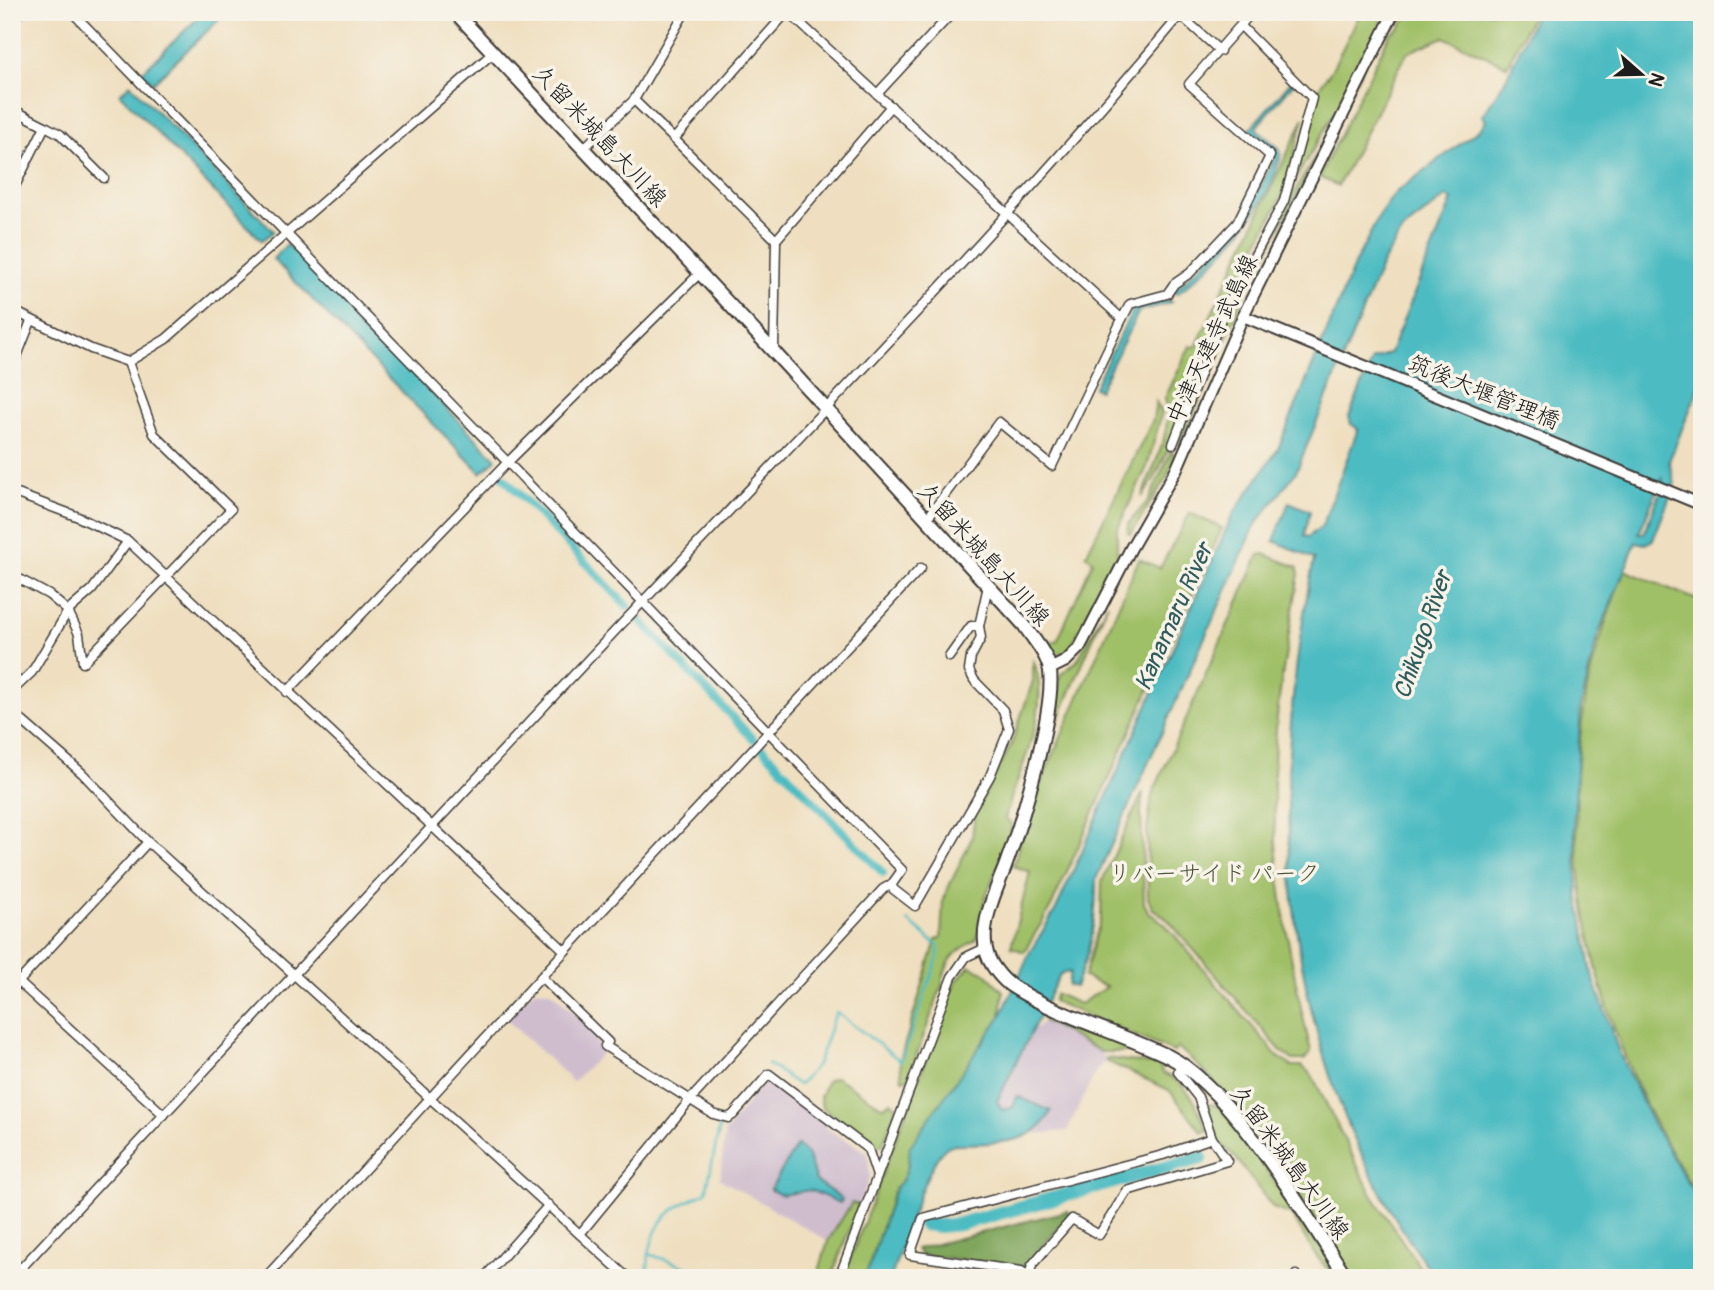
<svg xmlns="http://www.w3.org/2000/svg" width="1714" height="1290" font-family="Pangolin,'Klee One',sans-serif">
  <rect width="100%" height="100%" fill="#f7f3e8"/>
  <filter id="ink" filterUnits="userSpaceOnUse"><feTurbulence type="fractalNoise" baseFrequency=".0143" numOctaves="2"/><feDisplacementMap in="SourceGraphic" scale="14" xChannelSelector="R" yChannelSelector="G"/><feConvolveMatrix kernelMatrix="1 2 1 2 8 2 1 2 1" color-interpolation-filters="sRGB"/></filter>
  <filter id="wash" filterUnits="userSpaceOnUse"><feTurbulence type="fractalNoise" baseFrequency=".00686" numOctaves="4" result="noise"/><feDisplacementMap in="SourceGraphic" scale="28" xChannelSelector="R" yChannelSelector="G"/><feGaussianBlur stdDeviation="1.57" result="paint"/><feColorMatrix in="noise" values="0 0 0 0 0 0 0 0 0 0 0 0 0 0 0 0 0 1.4 0 .05"/><feComposite in="paint" operator="in"/></filter>
  <g filter="url(#wash)">
    <rect width="100%" height="100%" fill="#efdfc0"/>
    <g fill="#cfbdce">
      <path d="M535 989 551 991 595 1032 596 1041 604 1051 573 1082 507 1020Z"/>
      <path d="M1044 1021 1101 1052 1106 1061 1097 1069 1067 1131 1034 1134 1045 1124 1051 1111 1018 1096 1008 1110 998 1106 997 1101 1034 1030Z"/>
      <path d="M768 1076 823 1118 827 1129 868 1153 870 1177 859 1205 852 1203 828 1241 720 1179 725 1133Z"/>
    </g>
    <g fill="#a0c068" stroke="#5e6e42" stroke-width="2">
      <path d="M1361 12H1381V30L1342 109 1333 115 1290 189 1317 90 1331 71Z"/>
      <path d="M1411 12H1534L1507 66 1444 37 1407 53 1338 186 1319 177 1390 34 1399 28Z"/>
      <path d="M1304 118 1282 197 1219 316 1168 450 1154 479 1142 497C1152 468 1175 428 1165 398L1190 346 1196 347Z"/>
      <path d="M1331 130 1244 296 1182 442 1179 440 1227 315 1254 259Z"/>
      <path d="M1156 402 1162 412 1147 467 1117 530V556L1071 647 1064 653H1054L1045 641H1057L1093 561 1086 555 1153 420Z"/>
      <path d="M1172 450 1175 457 1166 479 1131 534 1128 533V524L1149 500Z"/>
      <path d="M1190 513 1222 528 1051 907 1024 952 1011 947 1030 872 1013 866 1030 808 1139 559 1160 568Z"/>
      <path d="M1264 554 1297 567 1299 573C1293 615 1284 657 1279 699 1264 818 1284 937 1311 1052L1304 1060H1293L1282 1052 1168 920 1152 908 1148 898 1147 830 1152 795 1259 555Z"/>
      <path d="M1624 570 1702 602V1202C1603 1055 1557 884 1584 707 1591 660 1608 615 1624 570Z"/>
      <path d="M1108 603 1038 768 1055 715 1060 675 1077 661Z"/>
      <path d="M1033 659C1054 712 1018 767 1005 819L1011 823 1010 836 985 898 977 939C956 951 945 960 942 985L908 1079 902 1080 900 1060 936 940 941 938 943 899 972 838 975 813 1011 745 1033 681Z"/>
      <path d="M1143 792 1141 811 1144 903 1149 913 1164 923 1279 1058 1292 1066H1302L1312 1075 1372 1195 1427 1278H1354L1296 1190 1235 1109 1210 1077 1178 1047 1174 1052 1053 1001 1056 994 1080 1004 1106 987 1084 977 1101 918 1102 881Z"/>
      <path d="M969 966 984 972 1003 991 1001 1016 911 1146C909 1159 908 1179 895 1187L865 1278H843L955 983Z"/>
      <path d="M1049 1013 1121 1044 1129 1052H1101L1044 1021Z"/>
      <path d="M1106 1058 1159 1065 1163 1073C1190 1085 1197 1104 1207 1131L1202 1132 1169 1090 1106 1061Z"/>
      <path d="M836 1077 883 1107 891 1102 897 1106 882 1146H874L822 1107 820 1097 827 1080Z"/>
      <path d="M1206 1104 1217 1105 1227 1113 1341 1278H1335L1314 1253 1292 1215 1273 1208 1235 1157 1219 1142Z"/>
      <path d="M852 1203 859 1205 831 1278H817L828 1241Z"/>
    </g>
    <path fill="#80a65c" stroke="#4e613c" stroke-width="2" d="M1067 1211 1071 1214 1024 1267 921 1255 916 1249Z"/>
    <g fill="#4dbcc2" stroke="#346c6f" stroke-width="2" fill-rule="evenodd">
      <path d="M204 12H227L153 83 142 72Z"/>
      <path d="M1537 12H1702V380L1669 461 1675 484 1653 540 1645 544 1636 542 1597 638 1581 706 1574 818 1578 894 1592 974 1620 1055 1653 1124 1702 1207V1278H1436C1279 1070 1263 807 1314 559L1274 541 1289 502 1310 511 1304 536 1308 537 1322 526 1358 429 1351 424 1349 417 1372 360 1390 353 1452 200 1446 197 1402 231 1381 266 1296 472 1255 526 1096 879C1097 917 1090 953 1075 987L1068 985 1070 972 1060 974 997 1101 1002 1110 1013 1107 1017 1096 1051 1111C1036 1144 1000 1143 966 1144 959 1144 952 1143 946 1148 926 1162 900 1251 891 1278H865L896 1186C908 1179 909 1159 910 1146L1001 1016 1030 952 1056 909 1232 516 1278 449 1355 263 1380 214 1395 193 1481 128 1486 120 1482 116 1506 79ZM1662 478 1663 486 1644 533H1639Z"/>
      <path d="M1292 80 1294 83 1257 126V130L1279 148 1281 155C1266 213 1221 258 1177 294L1173 292 1240 228 1274 160 1273 151 1249 130Z"/>
      <path d="M130 84 273 231 262 241 120 94Z"/>
      <path d="M287 244 496 459 481 473 273 259Z"/>
      <path d="M1167 299 1172 302 1139 311 1099 390 1094 387 1135 306Z"/>
      <path d="M797 1145 807 1154 816 1181 842 1199 840 1203 810 1190 782 1195 770 1190Z"/>
    </g>
    <g fill="none" stroke-linecap="round" stroke-linejoin="round">
      <g stroke="#4dbcc2" stroke-width="2.5">
        <path d="M768 1064 799 1085 817 1065 836 1012 901 1061 938 957V946L908 921"/>
        <path d="M914 1261 1016 1276"/>
        <path d="M715 1277 649 1254C657 1214 672 1209 706 1192L720 1125"/>
        <path d="M647 1278 649 1254"/>
      </g>
      <g stroke="#4dbcc2" stroke-width="8">
        <path d="M503 477 627 606"/>
        <path d="M639 619 753 739"/>
        <path d="M763 749 883 873"/>
      </g>
      <path stroke="#4dbcc2" stroke-width="14" d="M924 1224 939 1226 959 1224 1201 1158"/>
    </g>
  </g>
  <g filter="url(#ink)">
    <g fill="none" stroke-linecap="round" stroke-linejoin="round">
      <defs>
        <g id="street">
          <path d="M72 12 902 870 892 884"/>
          <path d="M788 12 1122 319 1130 304 1167 294 1174 284 1190 273 1237 223 1270 156 1189 84 1252 12"/>
          <path d="M1179 14 1220 51"/>
          <path d="M12 20 20 12"/>
          <path d="M877 94 953 12"/>
          <path d="M634 100 674 139 787 12"/>
          <path d="M12 109 45 126 12 192"/>
          <path d="M45 126 60 134 104 178"/>
          <path d="M674 139 776 240 774 352"/>
          <path d="M583 149 634 100 685 12"/>
          <path d="M776 240 891 106"/>
          <path d="M12 310 91 349 128 362 166 339 494 52"/>
          <path d="M12 369 31 321"/>
          <path d="M1173 444 1222 316 1284 201 1312 98 1241 26"/>
          <path d="M12 492 76 516 128 541 565 951 265 1278"/>
          <path d="M926 520 999 422 1052 466 1122 319"/>
          <path d="M128 541 92 590 68 611 79 634 83 663 231 509 154 434 128 362"/>
          <path d="M12 575 49 595 68 611 32 672 12 691"/>
          <path d="M949 657 971 626H979"/>
          <path d="M287 692 507 463 699 274"/>
          <path d="M12 712 82 773 148 842 628 1278"/>
          <path d="M565 951 921 568"/>
          <path d="M12 976 164 1115"/>
          <path d="M541 977 608 1042 605 1046 713 1114 728 1118 733 1115 769 1074 868 1149 877 1176"/>
          <path d="M12 989 148 842"/>
          <path d="M1180 1063 1178 1072 1198 1097 1212 1138 1227 1161 1127 1191 1099 1235 1072 1219 1032 1265 1029 1276 1021 1271 910 1255 923 1218 1163 1155 1212 1138"/>
          <path d="M580 1234 690 1100 883 889 892 884 893 889 915 906 990 776 1009 729 1003 710 974 680 969 670 971 657 981 638 979 626 988 586"/>
          <path d="M12 1262 30 1278"/>
          <path d="M12 1278C219 1056 424 833 633 612 819 415 1010 220 1183 12"/>
          <path d="M484 1278 549 1205"/>
          <path d="M839 1278 952 977 966 957 985 948"/>
          <path d="M1294 1278 1296 1275"/>
        </g>
        <g id="secondary">
          <path d="M1243 316 1702 505"/>
          <path d="M1050 669 1066 661 1080 647 1131 548 1177 468 1243 316 1394 12"/>
        </g>
        <path id="primary" d="M455 12 774 352 1024 625C1033 639 1048 655 1050 671 1055 714 1021 824 1005 867 996 890 980 924 986 949 988 963 1002 980 1013 987 1060 1017 1118 1032 1168 1056 1231 1087 1307 1218 1347 1278"/>
      </defs>
      <use href="#street" stroke="#3c3935" stroke-width="11"/>
      <use href="#secondary" stroke="#3c3935" stroke-width="14"/>
      <use href="#primary" stroke="#3c3935" stroke-width="16"/>
      <use href="#street" stroke="#fff" stroke-width="8"/>
      <use href="#secondary" stroke="#fff" stroke-width="10"/>
      <use href="#primary" stroke="#fff" stroke-width="12"/>
    </g>
  </g>
  <g text-anchor="middle" dominant-baseline="central" stroke-width="7" stroke-linejoin="round" paint-order="stroke">
    <g font-size="23" fill="#1c1c1c" stroke="#f7f3e8">
      <text transform="translate(600 136) rotate(47)">久留米城島大川線</text>
      <text transform="translate(1212 339) rotate(-65)">中津天建寺武島線</text>
      <text transform="translate(1484 392) rotate(22)">筑後大堰管理橋</text>
      <text transform="translate(984 554) rotate(48)">久留米城島大川線</text>
      <text transform="translate(1290 1162) rotate(54)">久留米城島大川線</text>
    </g>
    <g font-size="23" fill="#4a5537" stroke="#f7f3e8">
      <text x="1214" y="873">リバーサイド パーク</text>
    </g>
    <g font-size="24" font-style="italic" fill="#305c5e" stroke="#f7f3e8">
      <text transform="translate(1174 617) rotate(-66)">Kanamaru River</text>
      <text transform="translate(1423 635) rotate(-71)">Chikugo River</text>
    </g>
  </g>
  <rect width="1714" height="1290" fill="none" stroke="#f7f3e8" stroke-width="42"/>
  <g transform="translate(1641 74) rotate(110)" stroke="#f7f3e8" stroke-width="5" paint-order="stroke">
  <path d="M0-5L12 26L0 18L-12 26Z" fill="#1c1c1c"/>
  <text y="-10" font-size="19" font-weight="bold" text-anchor="middle" fill="#1c1c1c">N</text>
  </g>
</svg>
